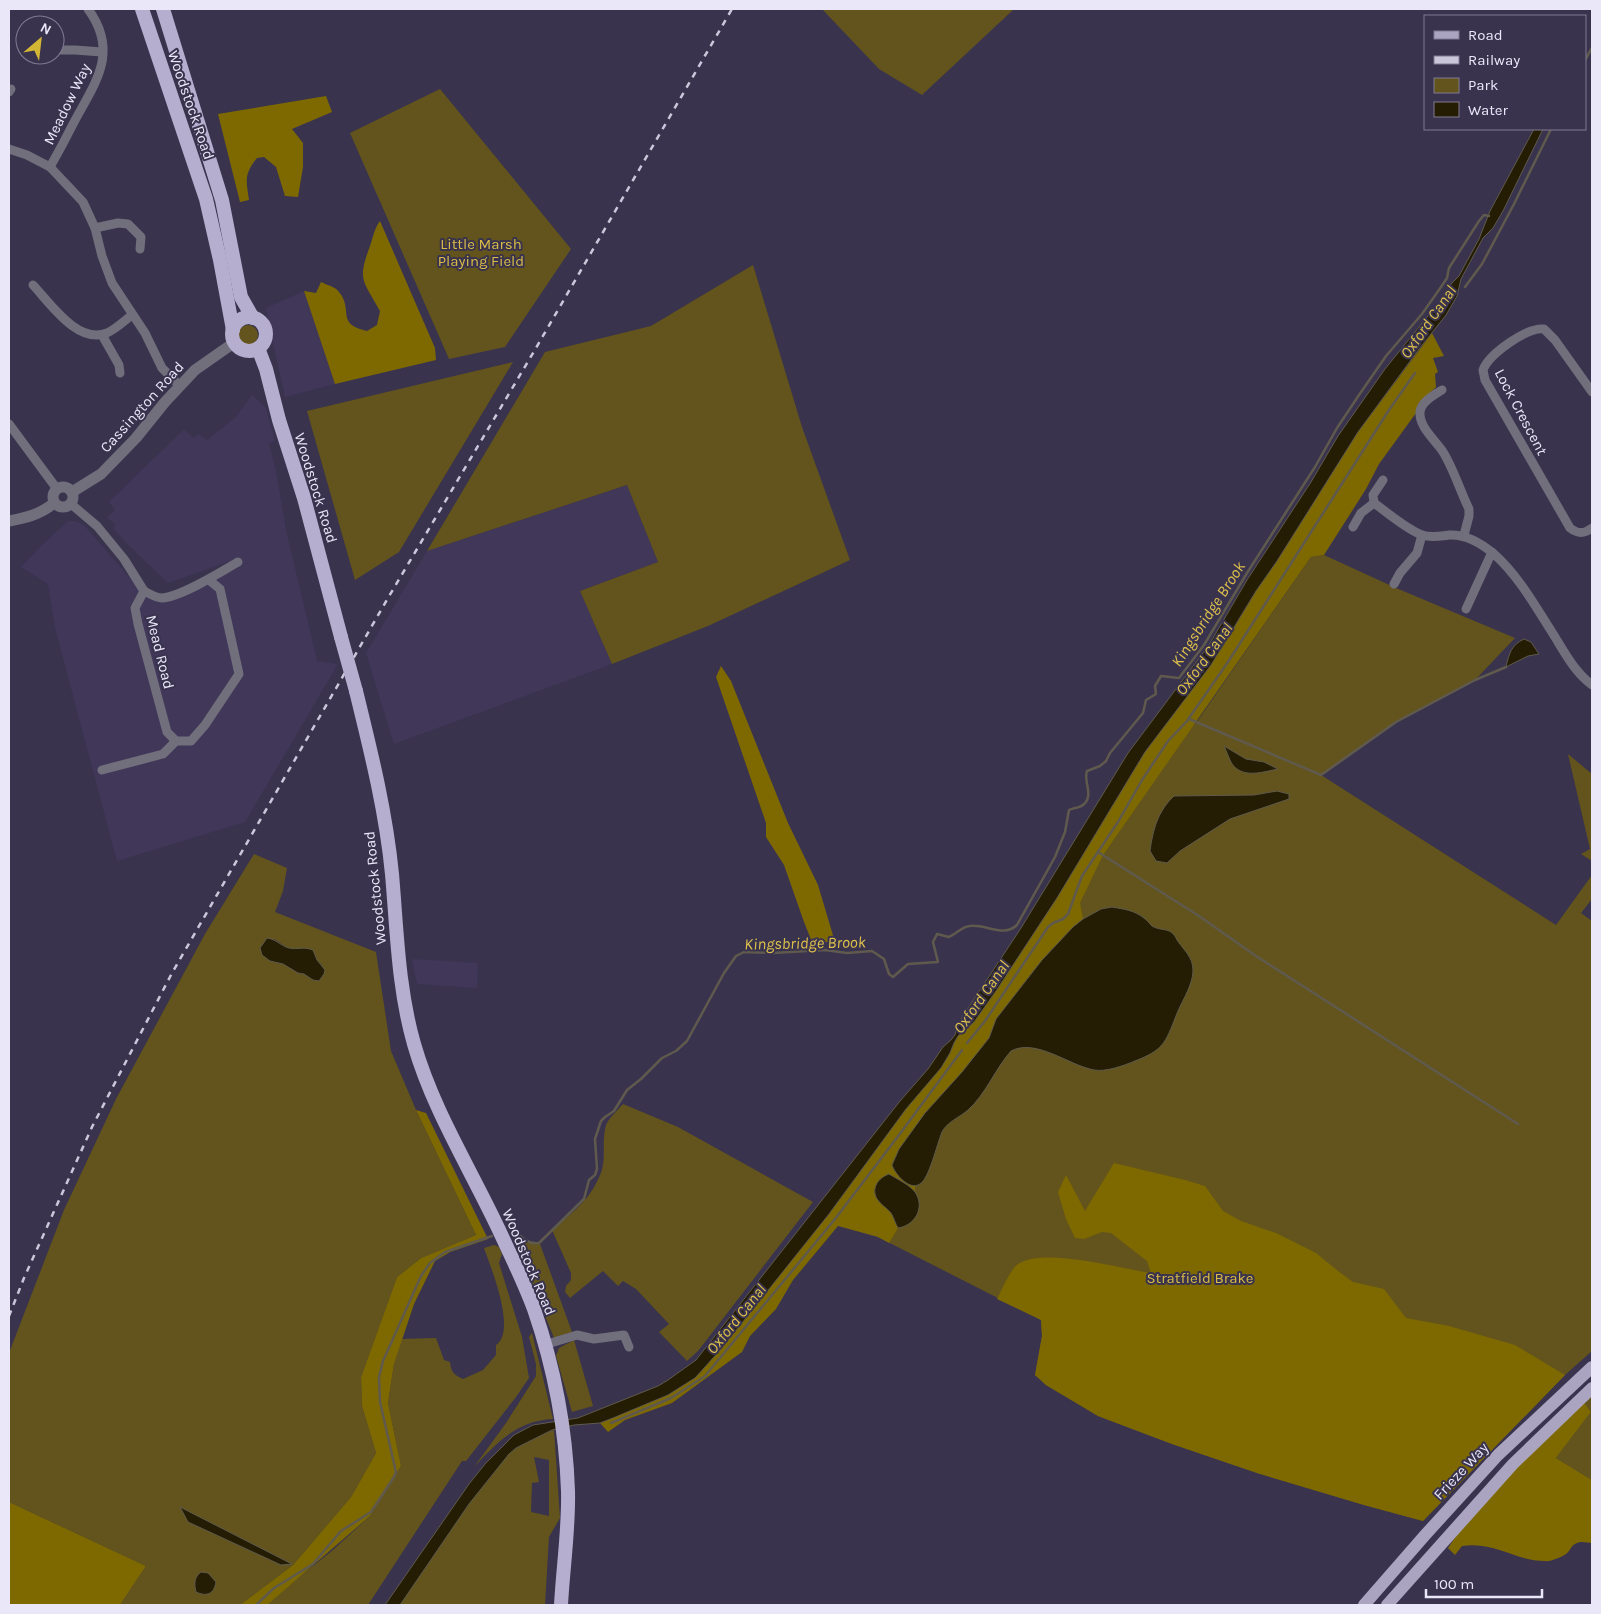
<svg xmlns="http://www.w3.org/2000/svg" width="1601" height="1614" font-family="Karla,sans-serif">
  <rect width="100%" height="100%" fill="#39334e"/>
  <g fill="#403759">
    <path d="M304 291 335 384 285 397 277 362 266 308Z"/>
    <path d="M252 395 266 408 275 441 269 444 276 471 286 530 317 661 338 664 245 822 117 861 55 628 48 584 21 567 39 548 68 521H75L84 525 148 599 165 601 240 567 236 559 168 583 124 541 113 528 116 525 107 518 115 510 109 502 184 429 193 438 198 434 207 440 236 417Z"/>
    <path d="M627 485 658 562 580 591 612 664 394 744 366 653 427 551Z"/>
    <path d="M412 959 478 963 477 988 417 984Z"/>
  </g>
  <g fill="#62541c" fill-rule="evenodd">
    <path d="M822 9H1014L922 95 879 69Z"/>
    <path d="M440 89 571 249 505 347 449 359 350 133Z"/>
    <path d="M753 265 802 427 850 560 708 626 612 664 580 591 658 562 627 485 427 551 545 352 651 326Z"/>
    <circle cx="248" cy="335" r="10"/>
    <path d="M513 362 399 552 355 580 307 411Z"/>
    <path d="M1324 555 1396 588 1515 638 1475 680 1396 722 1321 775 1556 925 1592 875V899L1581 913 1592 921V1351L1565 1375 1423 1521 1364 1505 1257 1473 1172 1444 1098 1416 1046 1385 1035 1375 1042 1336 1041 1320 878 1237 906 1109 1096 832 1136 766 1196 723 1311 557Z"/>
    <path d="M1568 754 1592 774V861L1581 854 1590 849Z"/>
    <path d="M254 854 287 868 283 891 275 912 376 952 391 1051 416 1110 476 1235 421 1258 397 1277 361 1377 362 1406 376 1453 351 1497 293 1565 240 1605H120L146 1566 9 1502V1353L64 1210 116 1099 205 934ZM274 939 288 948 314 953 317 960 322 965 319 981 313 980 304 974 298 973 283 964 270 961 262 955Z"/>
    <path d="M623 1104 678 1127 813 1202 698 1351 687 1361 659 1332 669 1324 636 1289 623 1281 618 1286 603 1271 570 1298 565 1292 566 1286 571 1280V1273L552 1230C572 1213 590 1200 600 1175 607 1160 601 1142 606 1125 609 1118 618 1110 623 1104Z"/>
    <path d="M514 1231C521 1239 529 1245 540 1244L572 1332 554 1338 512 1232Z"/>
    <path d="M494 1245 499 1247 502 1254 499 1263 522 1337 529 1378 516 1397 466 1461H462L368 1605H264L333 1550 370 1516 401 1466 388 1403 394 1364 402 1339 436 1338 444 1360 450 1362C451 1372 454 1375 463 1379L483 1370 496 1355V1345C517 1331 491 1268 484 1248Z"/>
    <path d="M532 1333 553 1419C516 1421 498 1442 474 1467L506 1423 536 1376V1364L529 1337Z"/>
    <path d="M574 1340 593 1406 572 1412 556 1356 559 1348Z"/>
    <path d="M1592 1396V1480L1556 1458 1591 1412 1584 1402Z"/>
    <path d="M554 1430 560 1518 549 1537 545 1605H400L469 1504 509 1454C522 1443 538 1435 554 1430ZM534 1457 549 1460V1516L531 1512 532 1483 539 1482Z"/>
  </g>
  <g fill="#7e6900">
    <path d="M326 96 332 112 292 129 303 143V167L298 197 285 196 276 167 264 157 257 158C244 174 246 180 249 200L240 202 218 114Z"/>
    <path d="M380 221 435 348 436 360 335 384 304 291 316 293 321 282C327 285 336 287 339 292 354 310 335 324 367 331L377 325 380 311C363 280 357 281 370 246 373 238 374 229 380 221Z"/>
    <path d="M1432 333 1444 356 1433 358 1438 372 1435 374 1436 387 1422 401 1416 413 1379 464 1366 489 1324 555 1311 557 1103 855 1080 903 1083 919 1073 927 1033 971 1022 987 996 1019 989 1038 962 1072 925 1113 899 1149 892 1165C896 1176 904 1182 915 1186V1191L893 1176 874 1190 878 1199 892 1215 898 1228 889 1243 878 1237 838 1226 793 1280 776 1309 750 1336 742 1352 672 1403 625 1420 608 1432 600 1423 668 1395 701 1372 829 1214 906 1109 941 1068 950 1053 954 1043 958 1036 974 1022 1037 928 1145 752 1222 648 1256 591 1277 561 1358 432Z"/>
    <path d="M721 666 731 681 788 823 818 885 835 942H812L804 922 784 865 766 837V823L716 677Z"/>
    <path d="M416 1110 426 1113 488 1239 450 1252 435 1261 414 1304 394 1364 388 1403 401 1466 370 1516 267 1605H240L293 1565 351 1497 376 1453 362 1406 361 1377 397 1277 421 1258 476 1235Z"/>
    <path d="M1114 1163 1185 1180 1205 1186 1223 1211 1241 1221 1276 1233 1316 1253 1338 1271 1353 1282 1384 1289 1406 1318 1449 1326 1515 1345 1565 1375 1423 1521 1364 1505 1257 1473 1172 1444 1098 1416 1046 1385 1035 1375 1042 1336 1041 1320 997 1299C1002 1290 1010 1270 1017 1265 1040 1246 1122 1269 1151 1273L1147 1261 1111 1233 1102 1232 1084 1239 1075 1238 1066 1219 1058 1192 1066 1175 1085 1211Z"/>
    <path d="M1584 1402 1591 1412 1556 1458 1592 1480V1543C1588 1543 1581 1541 1577 1543 1571 1545 1571 1550 1566 1554 1562 1557 1550 1562 1545 1561 1515 1561 1495 1541 1462 1546L1455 1555 1448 1548C1482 1496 1539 1446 1584 1402Z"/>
    <path d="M9 1502 146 1566 120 1605H9Z"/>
  </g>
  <g fill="#241d03" stroke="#5f5a4d">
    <path d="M1534 129H1543L1503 211 1493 228 1483 238 1461 279 1457 296 1446 315 1419 349 1358 432 1277 561 1256 591 1211 665 1145 752 1057 898 996 991 974 1022 958 1036 954 1043 950 1053 941 1068 906 1109 829 1214 722 1348 695 1378 668 1395 613 1418 600 1423 574 1425 552 1430 516 1448 509 1454 469 1504 400 1605H385L469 1484 485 1464 514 1435 533 1425 578 1418 658 1386 668 1380 696 1360 900 1101 928 1069 943 1047 951 1040 955 1035 957 1025 1021 928 1128 753 1209 645 1247 580 1311 482 1338 436 1385 369 1436 306 1452 283 1459 276 1479 239 1490 211Z"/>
    <path d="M1524 639 1531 642 1539 654 1528 656 1506 667C1509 654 1511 645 1524 639Z"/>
    <path d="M1224 746 1246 759 1264 762 1278 769C1263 772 1243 779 1232 764 1229 759 1227 752 1224 746Z"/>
    <path d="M1277 791 1289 794V799L1230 819 1180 851 1167 863 1156 861 1150 851C1153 829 1158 811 1174 796L1254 795Z"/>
    <path d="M1112 907C1123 909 1134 910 1144 918 1147 920 1149 923 1152 926 1162 932 1171 926 1177 940 1181 946 1187 952 1190 958 1200 977 1182 999 1176 1016 1165 1044 1163 1050 1135 1061 1123 1066 1106 1072 1094 1070 1068 1065 1036 1038 1011 1051 995 1069 986 1094 968 1110 960 1117 947 1122 942 1132 937 1144 929 1179 920 1184 909 1191 895 1174 892 1165L899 1149 925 1113 962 1072 989 1038 996 1019 1042 960 1073 927 1083 919 1101 909Z"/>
    <path d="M267 938C276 939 281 946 289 948 296 950 303 946 313 950L317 960 325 970 324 974 319 981 313 980 304 974 298 973 283 964 270 961 262 955 260 948Z"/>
    <path d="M889 1174C897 1179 910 1185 915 1192 926 1208 914 1226 898 1228 895 1223 894 1218 891 1213 887 1208 881 1205 877 1199 871 1188 878 1178 889 1174Z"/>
    <path d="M180 1507 292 1564 281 1565 188 1522Z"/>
    <path d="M201 1572 208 1573 216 1582C214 1594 207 1597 196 1592 194 1584 194 1577 201 1572Z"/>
  </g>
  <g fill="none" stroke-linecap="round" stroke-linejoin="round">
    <g stroke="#5f5a4d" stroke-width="2.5">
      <path d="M1585 60 1592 48"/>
      <path d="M1465 287 1482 264 1514 204 1551 129"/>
      <path d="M1189 719 1321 775 1396 722 1475 680 1506 667"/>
      <path d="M1098 852 1199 916 1256 956 1518 1124"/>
      <path d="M967 1043 985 1021 1048 927 1053 923 1063 919 1068 914 1082 876 1118 822 1142 780 1168 741 1187 721 1228 662 1389 410 1415 373"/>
      <path d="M510 1229 515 1230C521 1237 528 1245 539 1243L584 1199 589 1180 595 1175 597 1169 595 1139 601 1121 605 1117 614 1111 627 1090 641 1079 662 1058 676 1051 687 1041 724 973 736 956 744 952 773 953 825 950 847 953 872 951 884 959 889 974 893 977 908 964 938 962 933 942 937 934 949 937C956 934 963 926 970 926 986 924 1004 938 1017 925L1055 857 1065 832 1069 810C1073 808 1081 808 1084 804 1094 795 1083 781 1087 771L1100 766 1106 761 1110 753 1143 713 1146 700 1156 694 1155 686 1161 676 1179 678 1204 645 1247 573 1315 467 1337 428 1359 395 1386 356 1422 314 1441 287 1447 278 1449 268 1479 221 1484 215 1489 216"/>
      <path d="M611 1423 671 1398 705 1376 835 1219 899 1135 962 1050"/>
      <path d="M256 1605 274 1588 313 1564 341 1531 371 1512 394 1477 396 1472 380 1402 379 1377 383 1361 421 1276 430 1263 445 1252 492 1236"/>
    </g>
    <g stroke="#716f7c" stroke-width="9">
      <path d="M55 50H75L102 52"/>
      <path d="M9 92 11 89"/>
      <path d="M9 149 27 155 50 167 83 202 95 228 102 256 112 283 145 333 162 368 180 386"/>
      <path d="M50 167C58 153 65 140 72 126 93 85 121 54 88 9"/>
      <path d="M95 228 118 223 128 224 141 237 140 249"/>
      <path d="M33 285C50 303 78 345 107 333 116 329 124 321 132 315"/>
      <path d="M102 335 119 365 120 373"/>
      <path d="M1442 390C1434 395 1421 402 1420 412 1419 426 1433 438 1441 449 1451 462 1461 493 1469 509V516L1464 535"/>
      <path d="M1592 392 1555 340 1544 329C1527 327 1489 354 1483 370L1485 380 1570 528C1578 534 1584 534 1592 528"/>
      <path d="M9 424 57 489"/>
      <path d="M1383 480 1373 495 1374 503C1388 513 1406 529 1422 535 1431 538 1441 536 1449 535 1466 534 1481 543 1494 554 1519 576 1537 609 1555 637 1566 655 1575 672 1592 685"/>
      <path d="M71 504 97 526 124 559 144 591"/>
      <path d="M1353 527 1361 513 1374 503"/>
      <path d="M1394 584 1400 573 1417 553 1422 535"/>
      <path d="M144 591 135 608 138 624 167 732 176 741"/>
      <path d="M144 591C150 594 156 598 162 598 181 597 221 572 238 562"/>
      <path d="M1466 609 1492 552"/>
      <path d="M102 770 163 754 176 741H191L205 725 239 674 220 589 209 580"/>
      <path d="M544 1345 577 1335 594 1339 624 1335 629 1347"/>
    </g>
    <g stroke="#716f7c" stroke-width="11">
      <circle cx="63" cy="497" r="10"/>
      <path d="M72 492 101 474 136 438 165 402 195 370 235 342"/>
      <path d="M9 521C26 518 41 514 54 503"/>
    </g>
    <g stroke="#aaa4c0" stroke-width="12">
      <path d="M1364 1605 1426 1534 1498 1455 1592 1367"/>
      <path d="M1387 1605 1513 1464 1592 1388"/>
    </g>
    <g stroke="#b5aece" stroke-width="14">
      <path d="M142 9 206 199 220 260 233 330"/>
      <path d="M163 9 222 200 241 297 253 318"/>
      <circle cx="249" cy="334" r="17"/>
      <path d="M258 348 266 369 279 420 304 498 341 637"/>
      <path d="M356 691C371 752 386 812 392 874 397 931 398 988 414 1044 433 1110 470 1168 499 1230 511 1256 524 1282 534 1309 554 1367 566 1429 568 1491 569 1529 563 1567 561 1605"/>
    </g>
    <path stroke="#cbc7db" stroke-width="2.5" stroke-dasharray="6 6" stroke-linecap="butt" d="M9 1316 24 1278 92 1127 172 973 388 598 536 348 732 9"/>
    <path stroke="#b5aece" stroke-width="14" d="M341 637 356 691"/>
  </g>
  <g text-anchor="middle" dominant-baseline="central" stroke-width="4" stroke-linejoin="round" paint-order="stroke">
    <g font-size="15" fill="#eae7f9" stroke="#39334e">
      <text transform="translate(67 104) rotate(-64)">Meadow Way</text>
      <text transform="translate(191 105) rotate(71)">Woodstock Road</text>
      <text transform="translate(142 407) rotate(-48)">Cassington Road</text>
      <text transform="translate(1521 412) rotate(62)">Lock Crescent</text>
      <text transform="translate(316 488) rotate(73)">Woodstock Road</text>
      <text transform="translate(160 652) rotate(76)">Mead Road</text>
      <text transform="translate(375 888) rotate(-96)">Woodstock Road</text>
      <text transform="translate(529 1262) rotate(67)">Woodstock Road</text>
      <text transform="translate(1461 1471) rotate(-47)">Frieze Way</text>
    </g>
    <g font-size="15" fill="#dabd46" stroke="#39334e">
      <text x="481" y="244">Little Marsh<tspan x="481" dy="17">Playing Field</tspan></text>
      <text x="1200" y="1278">Stratfield Brake</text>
    </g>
    <g font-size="16" font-style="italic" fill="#dec14b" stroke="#39334e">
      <text transform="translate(1428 322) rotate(-55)">Oxford Canal</text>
      <text transform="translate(1208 614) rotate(-57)">Kingsbridge Brook</text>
      <text transform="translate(1204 659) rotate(-54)">Oxford Canal</text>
      <text transform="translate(805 943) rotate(-1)">Kingsbridge Brook</text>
      <text transform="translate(981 997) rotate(-55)">Oxford Canal</text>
      <text transform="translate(736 1319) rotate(-51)">Oxford Canal</text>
    </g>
  </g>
  <rect width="1601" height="1614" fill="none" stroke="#eae7f9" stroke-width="20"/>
  <rect x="1424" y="15" width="162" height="115" fill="#39334e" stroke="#807b92"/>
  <rect x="1434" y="31" width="25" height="8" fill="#aaa4c0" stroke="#807b92"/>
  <text x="1468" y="40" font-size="15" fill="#eae7f9">Road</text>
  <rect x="1434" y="56" width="25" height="8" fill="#cbc7db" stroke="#807b92"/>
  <text x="1468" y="65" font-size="15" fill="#eae7f9">Railway</text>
  <rect x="1434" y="78" width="25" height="15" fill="#62541c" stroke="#807b92"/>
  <text x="1468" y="90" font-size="15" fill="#eae7f9">Park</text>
  <rect x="1434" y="102" width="25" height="15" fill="#241d03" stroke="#807b92"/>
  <text x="1468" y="115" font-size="15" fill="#eae7f9">Water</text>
  <g transform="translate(40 40) rotate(28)"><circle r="24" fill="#39334e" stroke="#807b92"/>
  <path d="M0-4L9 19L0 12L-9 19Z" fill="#d4b635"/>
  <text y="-8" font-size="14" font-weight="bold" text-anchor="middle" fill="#eae7f9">N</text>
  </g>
  <path d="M1426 1589v8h116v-8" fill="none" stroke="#eae7f9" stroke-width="2.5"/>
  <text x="1434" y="1589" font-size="15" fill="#eae7f9" stroke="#39334e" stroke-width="4" paint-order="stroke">100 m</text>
</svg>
